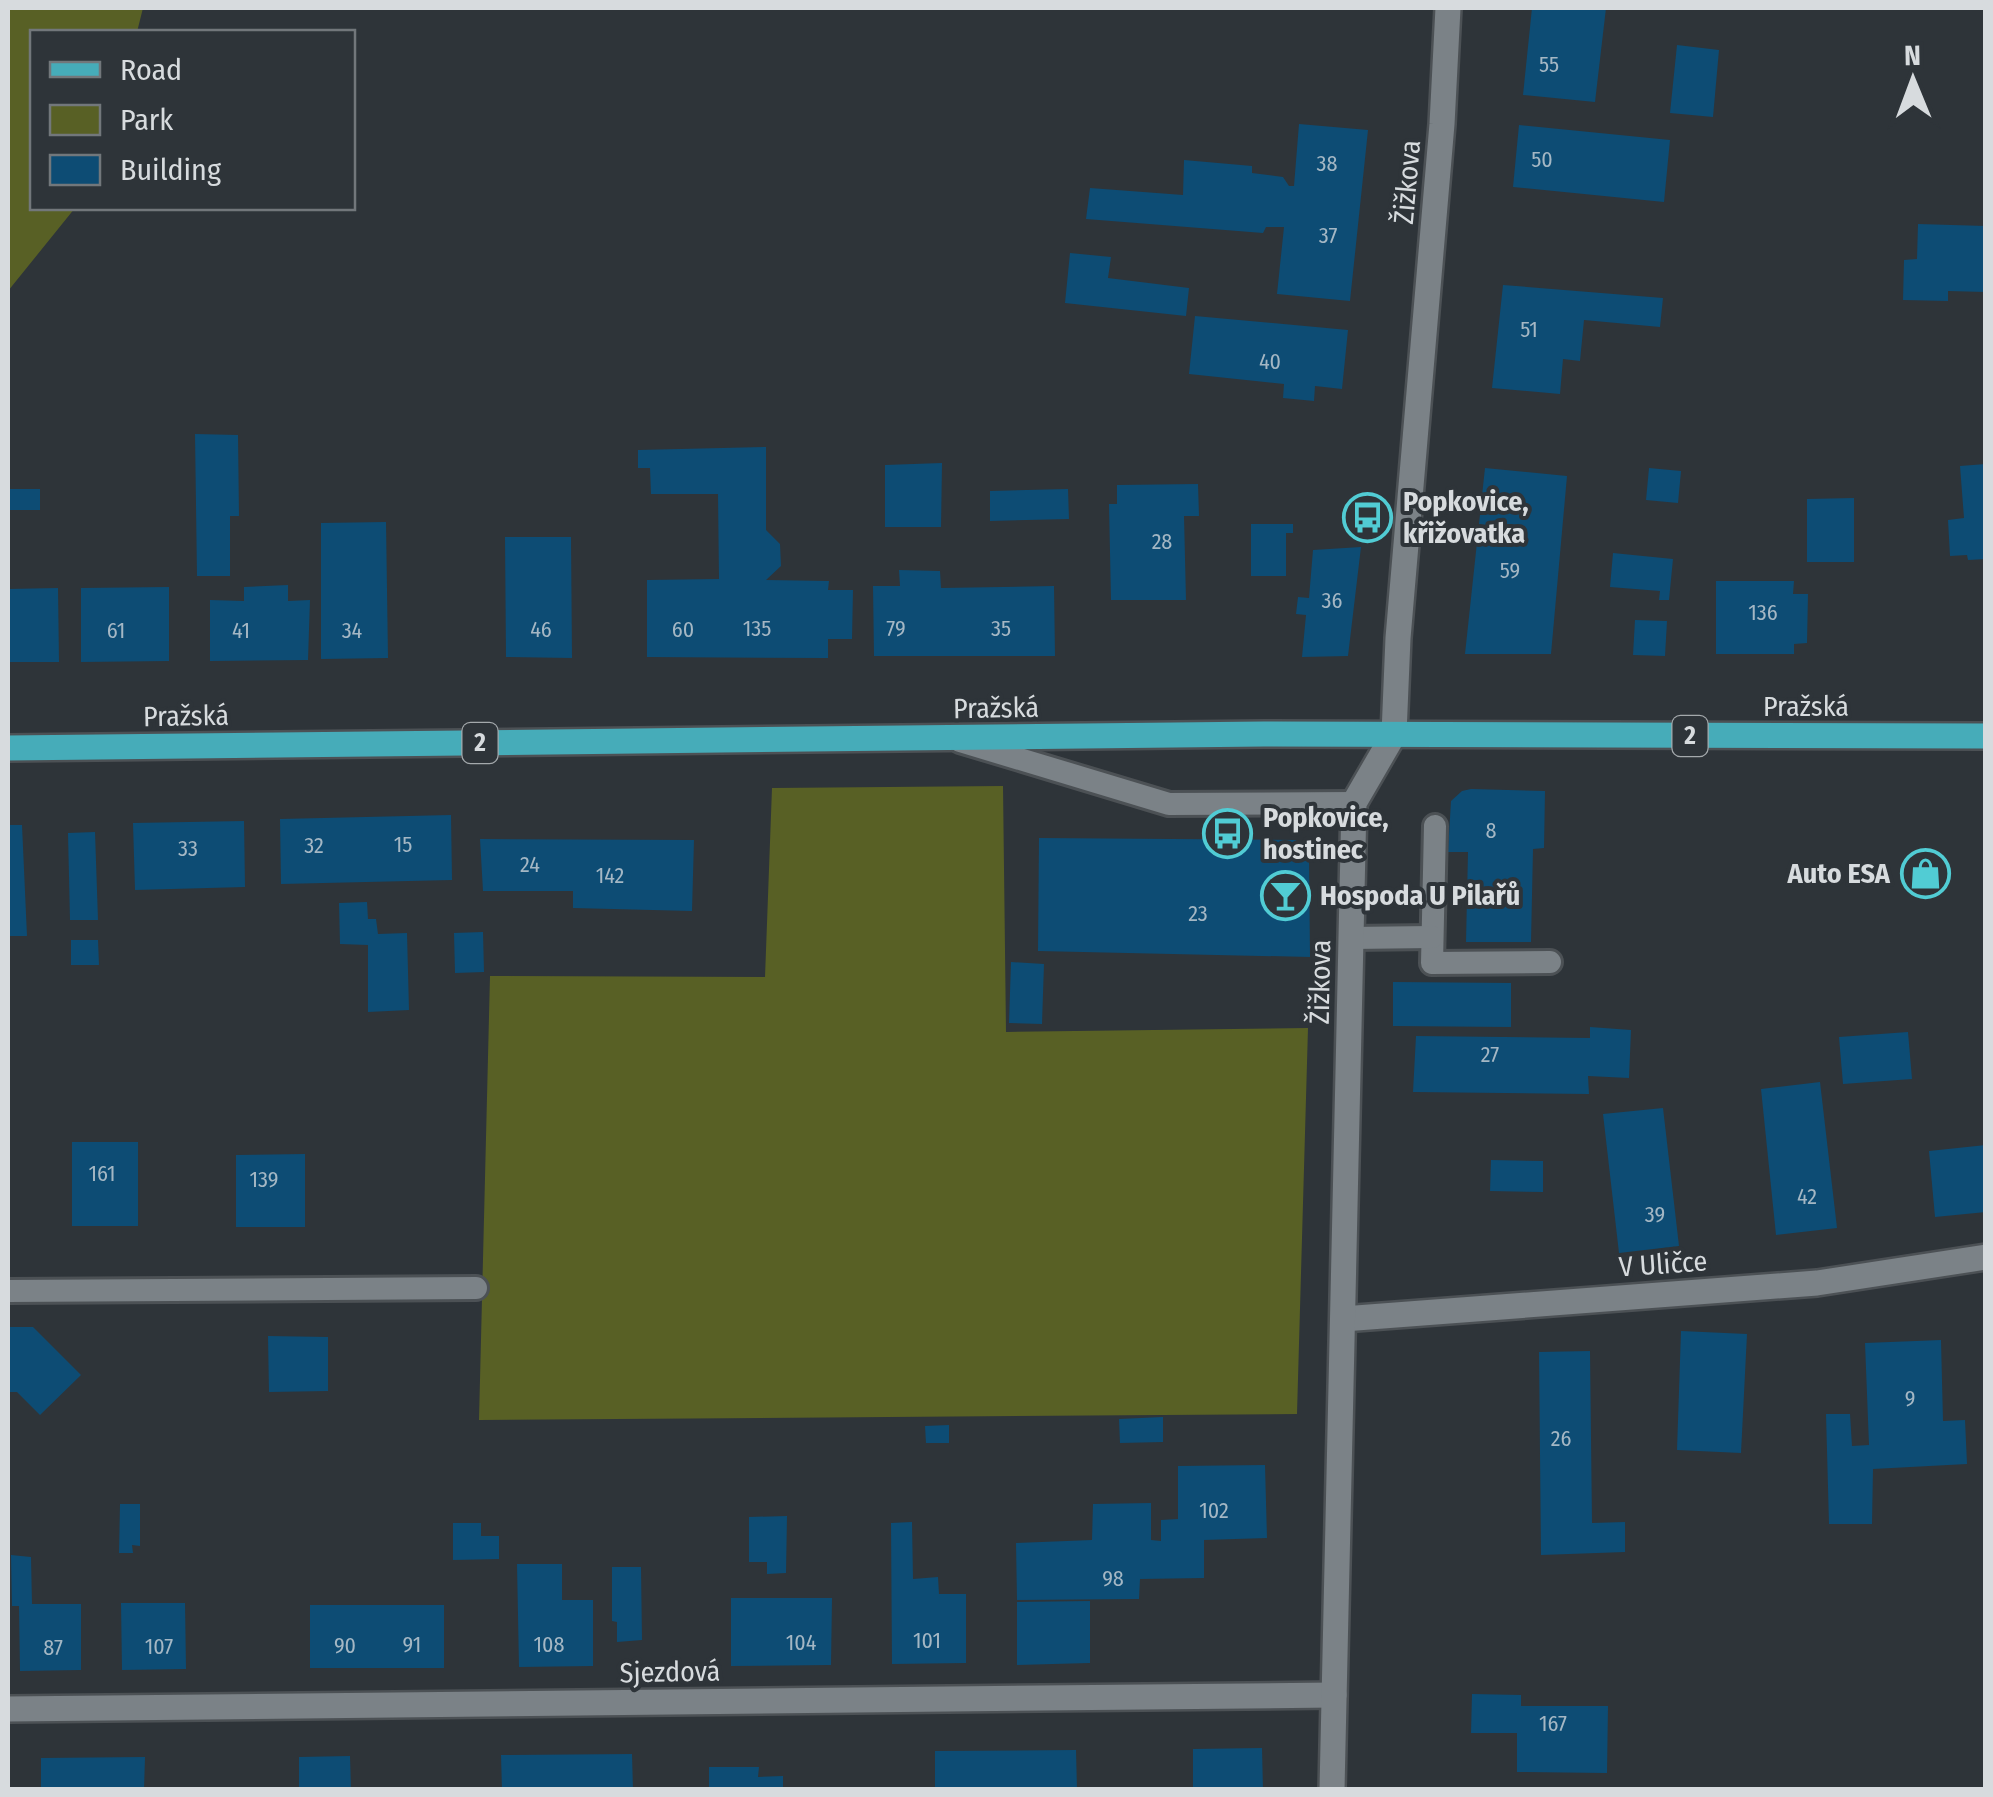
<svg xmlns="http://www.w3.org/2000/svg" width="1993" height="1797" font-family="'Fira Sans Condensed',sans-serif">
  <rect width="100%" height="100%" fill="#2e3439"/>
  <g fill="#586025">
    <path d="M8 8H143L137 32H32V208H75L8 291Z"/>
    <path d="M1003 786 1006 1032 1308 1028 1297 1414 479 1420 490 976 765 977 772 788Z"/>
  </g>
  <g fill="#0d4c74">
    <path d="M1532 8H1606L1595 102 1523 95Z"/>
    <path d="M1677 45 1719 50 1713 117 1670 113Z"/>
    <path d="M1299 124 1368 130 1350 301 1277 294 1284 227H1266L1263 233 1086 219 1090 188 1183 195 1184 160 1252 166V173L1283 177 1289 186H1294Z"/>
    <path d="M1519 125 1670 140 1664 202 1513 187Z"/>
    <path d="M1918 224 1986 226V292L1948 291V301L1903 300 1904 260 1917 259Z"/>
    <path d="M1070 253 1111 257 1108 278 1189 288 1186 316 1065 303Z"/>
    <path d="M1503 285 1663 298 1660 327 1584 320 1580 361 1563 359 1560 394 1492 388Z"/>
    <path d="M1195 316 1348 330 1342 389 1315 386 1314 401 1283 398 1284 384 1189 374Z"/>
    <path d="M195 434 238 435 239 516H230V576H197Z"/>
    <path d="M766 447V530L780 544 781 566 766 580 829 581 828 590H853L852 639H828V658L647 657V580L719 579 718 494H651L650 468H638V450Z"/>
    <path d="M942 463 941 527H885V465Z"/>
    <path d="M1986 464V559L1968 560 1967 555 1950 556 1948 520 1964 518 1960 466Z"/>
    <path d="M1485 468 1567 476 1551 654H1465Z"/>
    <path d="M1649 468 1681 471 1678 503 1646 500Z"/>
    <path d="M1198 484 1199 516H1184L1186 600H1111L1109 504H1117V485Z"/>
    <rect x="8" y="489" width="32" height="21"/>
    <path d="M1068 489 1069 519 990 521V491Z"/>
    <path d="M1854 498V562H1807V499Z"/>
    <path d="M386 522 388 658 321 659V523Z"/>
    <path d="M1251 524H1293V533H1286V576H1251Z"/>
    <path d="M505 537H571L572 658 506 657Z"/>
    <path d="M1361 547 1348 656 1302 657 1306 615 1296 614 1298 597 1309 598 1313 550Z"/>
    <path d="M1613 553 1673 559 1669 600H1659L1660 591 1610 587Z"/>
    <path d="M899 570 940 571 941 588 1054 586 1055 656H874L873 586H900Z"/>
    <path d="M1716 581H1794L1793 594H1808L1807 643 1794 644V654H1716Z"/>
    <path d="M288 585V601L310 600 308 660 210 661V600L244 601V587Z"/>
    <path d="M169 587V661L81 662V588Z"/>
    <path d="M58 588 59 662H8V589Z"/>
    <path d="M1635 620 1667 621 1665 656 1633 655Z"/>
    <path d="M1471 789 1545 791 1544 848 1533 849 1531 942H1466L1468 852H1448L1451 801 1462 791Z"/>
    <path d="M451 815 452 880 281 884 280 819Z"/>
    <path d="M244 821 245 887 135 890 133 823Z"/>
    <path d="M8 825H22L27 936H8Z"/>
    <path d="M95 832 98 920H70L68 833Z"/>
    <path d="M1039 838 1296 840 1309 855 1310 957 1038 951Z"/>
    <path d="M480 839 694 840 692 911 573 908V891H483Z"/>
    <path d="M367 902 368 919H376L378 934 407 933 409 1010 368 1012V945L340 944 339 903Z"/>
    <path d="M483 932 484 972 455 973 454 933Z"/>
    <path d="M71 940H98L99 965H71Z"/>
    <path d="M1011 962 1044 964 1042 1024 1009 1023Z"/>
    <path d="M1393 982 1511 983V1027L1393 1026Z"/>
    <path d="M1590 1027 1631 1030 1629 1078 1588 1076 1589 1094 1413 1092 1416 1036 1590 1038Z"/>
    <path d="M1908 1032 1912 1079 1843 1084 1839 1037Z"/>
    <path d="M1820 1082 1837 1228 1776 1235 1761 1089Z"/>
    <path d="M1663 1108 1679 1246 1619 1253 1603 1114Z"/>
    <rect x="72" y="1142" width="66" height="84"/>
    <path d="M1986 1145V1212L1935 1217 1929 1151Z"/>
    <path d="M305 1154V1227H236V1155Z"/>
    <path d="M1491 1160 1543 1161V1192L1490 1191Z"/>
    <path d="M8 1327H33L81 1375 40 1415 17 1392H8Z"/>
    <path d="M1681 1331 1747 1334 1741 1453 1677 1450Z"/>
    <path d="M268 1336 328 1337V1391L269 1392Z"/>
    <path d="M1941 1340 1943 1421 1965 1420 1967 1464 1873 1469 1872 1524H1829L1826 1414H1850L1852 1446 1869 1445 1865 1343Z"/>
    <path d="M1590 1351 1592 1523 1625 1522V1552L1541 1555 1539 1352Z"/>
    <path d="M1163 1417V1442L1120 1443 1119 1419Z"/>
    <path d="M949 1425V1443H926L925 1426Z"/>
    <path d="M1265 1465 1267 1538 1204 1540V1578L1140 1579 1139 1599 1017 1600 1016 1543 1092 1540 1093 1504 1151 1503V1540L1161 1541V1520L1178 1519V1466Z"/>
    <path d="M120 1504H140V1546L132 1545 133 1553H119Z"/>
    <path d="M787 1516 786 1573 767 1574V1562H749V1517Z"/>
    <path d="M912 1522 913 1579 938 1577 939 1594H966V1663L892 1664 891 1523Z"/>
    <path d="M453 1523H481V1536H499V1559L453 1560Z"/>
    <path d="M11 1555 31 1557 32 1604H81V1670L20 1671 19 1606H12Z"/>
    <path d="M517 1564H562V1600H593V1666L519 1667Z"/>
    <path d="M612 1567H641L642 1640 617 1642V1622L612 1621Z"/>
    <path d="M731 1598H832L831 1665 731 1666Z"/>
    <path d="M1090 1601V1663L1017 1665V1602Z"/>
    <path d="M121 1603H185L186 1669 122 1670Z"/>
    <rect x="310" y="1605" width="134" height="63"/>
    <path d="M1472 1694 1521 1695V1706H1608L1607 1773 1517 1772V1733H1471Z"/>
    <path d="M1262 1748 1263 1790H1193V1749Z"/>
    <path d="M1076 1750 1077 1790H935V1751Z"/>
    <path d="M632 1754 633 1790H502L501 1755Z"/>
    <path d="M350 1756 351 1790H299V1757Z"/>
    <path d="M145 1757 144 1790H41V1758Z"/>
    <path d="M709 1767H759L758 1777 783 1776V1790H709Z"/>
  </g>
  <g fill="none" stroke-linecap="round" stroke-linejoin="round">
    <defs>
      <g id="service">
        <path d="M960 741 1169 804 1354 803"/>
        <path d="M1435 826 1432 963 1550 962"/>
        <path d="M1351 938 1432 937"/>
        <path d="M8 1291 476 1288"/>
      </g>
      <g id="minor">
        <path d="M1343 1319 1817 1283 1986 1257"/>
        <path d="M8 1709 1334 1695"/>
        <path d="M1332 1790 1354 803 1394 734 1398 638 1442 124 1448 8"/>
      </g>
      <path id="primary" d="M8 748 1264 734 1986 736"/>
    </defs>
    <use href="#service" stroke="#4c5155" stroke-width="28"/>
    <use href="#minor" stroke="#4c5155" stroke-width="30"/>
    <use href="#primary" stroke="#4c5155" stroke-width="30"/>
    <use href="#service" stroke="#7b8287" stroke-width="22"/>
    <use href="#minor" stroke="#7b8287" stroke-width="25"/>
    <use href="#primary" stroke="#46acb9" stroke-width="25"/>
  </g>
  <defs>
    <symbol id="bus-ring" viewBox="-11 -11 22 22"><circle r="9.5" fill="#2e3439" stroke="#51ccd4" stroke-width="1.5"/><path d="M-5-6H5V4H4V6H2V4H-2V6H-4V4H-5ZM-3.5-4V0h7V-4ZM-3.5 1.2v1.5H-2V1.2ZM2 1.2v1.5H3.5V1.2Z" fill="#51ccd4"/></symbol>
    <symbol id="shop-ring" viewBox="-11 -11 22 22"><circle r="9.5" fill="#2e3439" stroke="#51ccd4" stroke-width="1.5"/><path d="M-5-2.5h2.3a2.7 3.5 0 0 1 5.4 0H5L5.5 6h-11ZM-1.5-2.5h3a1.5 2.3 0 0 0-3 0Z" fill="#51ccd4"/></symbol>
    <symbol id="bar-ring" viewBox="-11 -11 22 22"><circle r="9.5" fill="#2e3439" stroke="#51ccd4" stroke-width="1.5"/><path d="M-6-5H6L.8 .8V4.5H3.5V6h-7V4.5H-.8V.8Z" fill="#51ccd4"/></symbol>
  </defs>
  <g fill-rule="evenodd">
    <use href="#bus-ring" x="1340" y="490" width="55" height="55"/>
    <use href="#bus-ring" x="1200" y="806" width="55" height="55"/>
    <use href="#shop-ring" x="1898" y="846" width="55" height="55"/>
    <use href="#bar-ring" x="1258" y="868" width="55" height="55"/>
  </g>
  <g text-anchor="middle" dominant-baseline="central" stroke-width="8" stroke-linejoin="round" paint-order="stroke">
    <g font-size="22" fill="#a4b7c4">
      <text x="1549" y="64">55</text>
      <text x="1542" y="159">50</text>
      <text x="1327" y="163">38</text>
      <text x="1328" y="235">37</text>
      <text x="1529" y="329">51</text>
      <text x="1270" y="361">40</text>
      <text x="1162" y="541">28</text>
      <text x="1510" y="570">59</text>
      <text x="1332" y="600">36</text>
      <text x="1763" y="612">136</text>
      <text x="757" y="628">135</text>
      <text x="896" y="628">79</text>
      <text x="1001" y="628">35</text>
      <text x="541" y="629">46</text>
      <text x="683" y="629">60</text>
      <text x="116" y="630">61</text>
      <text x="241" y="630">41</text>
      <text x="352" y="630">34</text>
      <text x="1491" y="830">8</text>
      <text x="403" y="844">15</text>
      <text x="314" y="845">32</text>
      <text x="188" y="848">33</text>
      <text x="530" y="864">24</text>
      <text x="610" y="875">142</text>
      <text x="1198" y="913">23</text>
      <text x="1490" y="1054">27</text>
      <text x="102" y="1173">161</text>
      <text x="264" y="1179">139</text>
      <text x="1807" y="1196">42</text>
      <text x="1655" y="1214">39</text>
      <text x="1910" y="1398">9</text>
      <text x="1561" y="1438">26</text>
      <text x="1214" y="1510">102</text>
      <text x="1113" y="1578">98</text>
      <text x="927" y="1640">101</text>
      <text x="801" y="1642">104</text>
      <text x="412" y="1644">91</text>
      <text x="549" y="1644">108</text>
      <text x="345" y="1645">90</text>
      <text x="159" y="1646">107</text>
      <text x="53" y="1647">87</text>
      <text x="1553" y="1723">167</text>
    </g>
    <g fill="#2e3439" stroke="#a4a9ac" stroke-width="2.5">
      <rect x="1672.5" y="716" width="35" height="40" rx="8"/>
      <rect x="462.5" y="723" width="35" height="40" rx="8"/>
    </g>
    <g font-size="25" font-weight="bold" fill="#d7dbde">
      <text x="1690" y="736">2</text>
      <text x="480" y="743">2</text>
    </g>
    <g font-size="28" fill="#d7dbde" stroke="#2e3439">
      <text transform="translate(1407 182) rotate(-85)">Žižkova</text>
      <text x="1806" y="706">Pražská</text>
      <text transform="translate(996 708) rotate(-1)">Pražská</text>
      <text transform="translate(186 716) rotate(-1)">Pražská</text>
      <text transform="translate(1320 982) rotate(-89)">Žižkova</text>
      <text transform="translate(1663 1264) rotate(-4)">V Uličce</text>
      <text transform="translate(670 1672) rotate(-1)">Sjezdová</text>
    </g>
    <g font-size="28" font-weight="bold" fill="#d7dbde" stroke="#2e3439" text-anchor="start">
      <text x="1403" y="501">Popkovice,<tspan x="1403" dy="32">křižovatka</tspan></text>
      <text x="1263" y="817">Popkovice,<tspan x="1263" dy="32">hostinec</tspan></text>
      <text x="1890" y="873" text-anchor="end">Auto ESA</text>
      <text x="1320" y="895">Hospoda U Pilařů</text>
    </g>
  </g>
  <rect width="1993" height="1797" fill="none" stroke="#d7dbde" stroke-width="20"/>
  <rect x="30" y="30" width="325" height="180" fill="#2e3439" stroke="#72777b" stroke-width="2.5"/>
  <rect x="50" y="62" width="50" height="15" fill="#46acb9" stroke="#72777b" stroke-width="2.5"/>
  <text x="120" y="80" font-size="30" fill="#d7dbde">Road</text>
  <rect x="50" y="105" width="50" height="30" fill="#586025" stroke="#72777b" stroke-width="2.5"/>
  <text x="120" y="130" font-size="30" fill="#d7dbde">Park</text>
  <rect x="50" y="155" width="50" height="30" fill="#0d4c74" stroke="#72777b" stroke-width="2.5"/>
  <text x="120" y="180" font-size="30" fill="#d7dbde">Building</text>
  <g transform="translate(1913 80) rotate(359)" stroke="#2e3439" stroke-width="8" paint-order="stroke">
  <path d="M0-8L18 38L0 25L-18 38Z" fill="#d7dbde"/>
  <text y="-15" font-size="28" font-weight="bold" text-anchor="middle" fill="#d7dbde">N</text>
  </g>
</svg>
